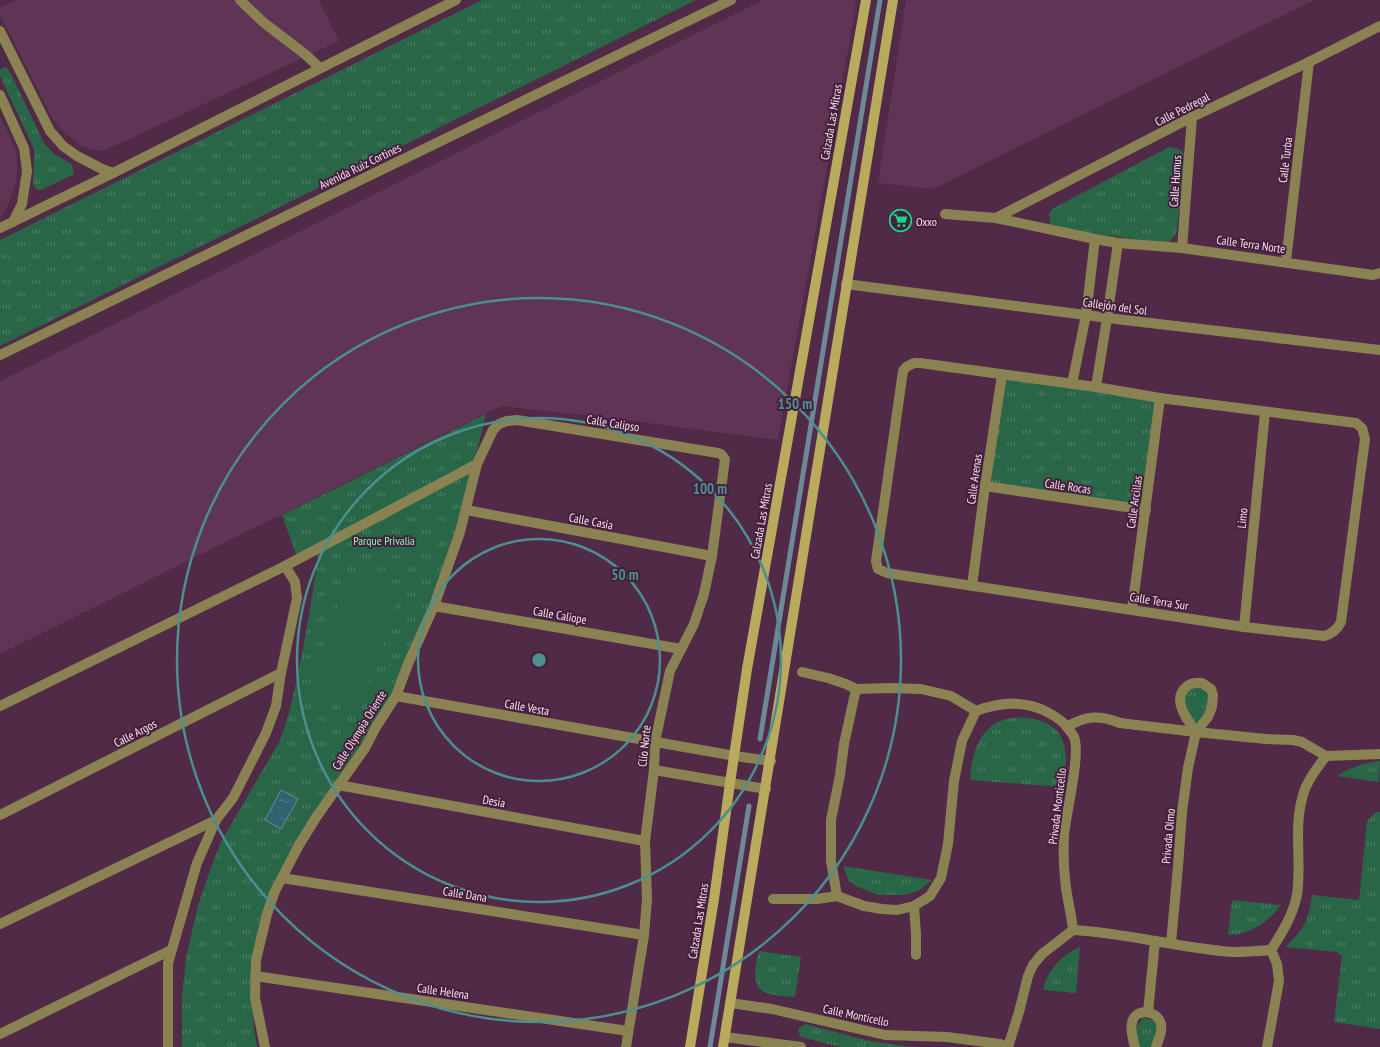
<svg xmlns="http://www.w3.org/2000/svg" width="1380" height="1047" font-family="'PT Sans Narrow',sans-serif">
  <defs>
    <pattern id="grass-tufts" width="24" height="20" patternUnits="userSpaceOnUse" patternTransform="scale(1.25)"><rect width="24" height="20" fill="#296647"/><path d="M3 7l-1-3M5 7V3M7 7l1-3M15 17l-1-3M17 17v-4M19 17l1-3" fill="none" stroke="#497c62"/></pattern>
    <pattern id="water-ripples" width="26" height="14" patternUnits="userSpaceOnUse" patternTransform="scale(1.25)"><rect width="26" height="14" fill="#306270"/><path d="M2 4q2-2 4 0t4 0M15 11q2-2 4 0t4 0" fill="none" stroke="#4f7885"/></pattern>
  </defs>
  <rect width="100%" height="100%" fill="#502a46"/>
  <g fill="#5f3455">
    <path d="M16 0H319L339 41 106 150H92L80 145 68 136 53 120 0 15V8Z"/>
    <path d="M763 0H855L856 6 778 440 618 419 501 406 0 654V381Z"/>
    <path d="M906 0H1314L933 189 878 183Z"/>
    <path d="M0 116 13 143 17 155V170L16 182 9 203 0 218Z"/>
  </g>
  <g fill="url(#grass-tufts)">
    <path d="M482 0H696L0 346V240Z"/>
    <path d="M4 67 7 68 11 74 44 143 54 154 72 164 74 174 41 190C38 189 36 190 34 186 32 183 35 157 34 149L0 76V70Z"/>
    <path d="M1169 147C1178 148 1184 150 1186 160L1176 234 1169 242 1164 243 1059 229 1050 225 1049 213 1052 209Z"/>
    <path d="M1002 375 1160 398 1146 510 986 486Z"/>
    <path d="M486 414 459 526 438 589 394 690 383 711 275 886 252 984 254 1029 257 1047H182V998L186 958 198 905 213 862 221 842 279 742C289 718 294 693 299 668 307 632 312 595 318 558L314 549 297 557 282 515Z"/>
    <path d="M1203 685C1213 704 1210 704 1201 722L1194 724 1184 702 1186 689Z"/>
    <path d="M1023 717C1034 719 1048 721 1056 730 1070 744 1066 769 1062 787L970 780C971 756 979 725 1007 719 1012 718 1018 718 1023 717Z"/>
    <path d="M1380 761 1379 782 1337 776C1351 767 1363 763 1380 761Z"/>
    <path d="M1376 812H1380V1029L1334 1022 1342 956 1337 952 1285 947C1306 927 1307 923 1312 895L1359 900 1367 821Z"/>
    <path d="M843 866 932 880 920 890 905 895H878L856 886 849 881Z"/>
    <path d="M1232 900 1281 905C1268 922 1251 935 1228 935Z"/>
    <path d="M1080 947 1076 993 1043 990C1047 971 1062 954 1080 947Z"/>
    <path d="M759 951 801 957 795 997C786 996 772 996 764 992 750 984 756 963 759 951Z"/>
    <path d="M1143 1018 1153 1020 1157 1026 1154 1047H1140C1136 1034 1133 1029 1143 1018Z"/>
    <path d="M805 1024 870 1041 911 1047H840L801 1037 798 1031 799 1028Z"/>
  </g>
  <path fill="#296647" d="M357 571 395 584 399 587 401 592 362 702 359 705 351 707 314 694 311 692 310 684 348 580 351 574Z"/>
  <path fill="url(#water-ripples)" stroke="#6d8897" d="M281 790 298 799 281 829 265 820Z"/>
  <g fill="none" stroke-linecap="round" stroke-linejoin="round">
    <g stroke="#6d8897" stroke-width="5">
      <path d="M760 739 880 0"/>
      <path d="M710 1047 749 806"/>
    </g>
    <g stroke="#8b8253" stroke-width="10">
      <path d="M1120 723 1196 732 1266 739"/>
      <path d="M1148 1012 1155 941"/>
    </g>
    <g stroke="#8b8253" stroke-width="10">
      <path d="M240 0 263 22 306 55 320 68"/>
      <path d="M0 31 50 131 63 146 77 156 102 169 113 173"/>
      <path d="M0 95 24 148 27 171 22 204 13 222"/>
      <path d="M945 214 996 218 1095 239 1118 243 1182 248 1373 275 1380 273"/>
      <path d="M996 218 1192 117 1309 62 1380 26"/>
      <path d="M1182 248 1192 117"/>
      <path d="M1286 261 1309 62"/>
      <path d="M846 284 1086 315 1107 318 1380 350"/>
      <path d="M914 363H920L1096 387 1160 398 1356 423 1362 428 1365 439 1341 622C1337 630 1332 634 1324 636L1244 627 887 573 878 569 876 561 903 371 906 367Z"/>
      <path d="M1072 384 1086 315 1095 239"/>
      <path d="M1096 387 1107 318 1118 243"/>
      <path d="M985 486 1146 510"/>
      <path d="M466 510 712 556"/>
      <path d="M972 586 985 486 1002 375"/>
      <path d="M434 606 681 649"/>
      <path d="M1132 609 1160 398"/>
      <path d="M1244 627 1265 412"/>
      <path d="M802 672 828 678 846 684 856 689 889 688 921 689 951 696 976 711C1000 702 1026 700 1049 713 1056 717 1062 720 1067 727 1086 715 1100 715 1120 723"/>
      <path d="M396 696 735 756 771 761"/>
      <path d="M0 706 285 566 477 464"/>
      <path d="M1266 739 1293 740 1302 742 1326 756 1380 754"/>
      <path d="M654 770 766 789"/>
      <path d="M338 785 645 841"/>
      <path d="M0 815 281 673"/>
      <path d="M282 878 644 935"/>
      <path d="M837 896 831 861V820L840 775 844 744 856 689"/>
      <path d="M773 899H817L837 896 864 906 882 909 897 910 914 906 930 896 941 878 948 844 954 781 962 741 976 711"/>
      <path d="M914 906 916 934V955"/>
      <path d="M0 924 216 820"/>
      <path d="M1073 930C1127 933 1179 948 1233 952 1245 952 1259 951 1271 950"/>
      <path d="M1171 943 1178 867 1182 812 1188 768 1196 732 1208 717 1212 707 1213 695 1211 689 1202 683C1195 682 1189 683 1184 689 1173 702 1188 721 1196 732"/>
      <path d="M255 976 628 1031"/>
      <path d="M730 1003 772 1009 885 1035 947 1037 1000 1044 1008 1047"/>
      <path d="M0 1034 171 950"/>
      <path d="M725 1037 801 1047"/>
      <path d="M168 1047V963L197 863 216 820 233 798 266 733 276 706 281 673 297 598 295 582 285 566"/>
      <path d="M265 1047 255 998 256 960 267 914 275 891 299 845 317 816 365 748 376 727 396 696 408 664 434 606 460 532 477 464 493 430 499 424 507 421 517 420 718 453 721 454 725 459 712 556 704 594 694 624 670 671 655 742 654 770 645 841 647 899 644 935 626 1047"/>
      <path d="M1008 1047 1019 1012 1028 976 1033 965 1042 954 1073 930C1072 920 1070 910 1068 900 1064 879 1063 857 1064 835 1066 813 1081 754 1074 737 1072 733 1069 730 1067 727"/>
      <path d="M1135 1047C1133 1039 1130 1031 1132 1023 1134 1008 1157 1009 1161 1024 1163 1032 1158 1040 1156 1047"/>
      <path d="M1267 1047 1279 981 1277 964 1271 950C1282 933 1293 915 1297 895 1302 862 1293 828 1303 795 1307 781 1317 768 1326 756"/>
    </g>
    <g stroke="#8b8253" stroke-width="10">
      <path d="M0 228 113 173 456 0"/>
      <path d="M0 355 731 0"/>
    </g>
    <g stroke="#b9aa5e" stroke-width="10">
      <path d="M690 1047 714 899 730 783 747 669 866 0"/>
      <path d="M723 1047 893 0"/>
    </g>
  </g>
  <g fill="none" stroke="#4a908f" stroke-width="2.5">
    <circle cx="539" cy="660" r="121"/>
    <circle cx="539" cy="660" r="242"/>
    <circle cx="539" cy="660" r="362"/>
  </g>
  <defs>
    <symbol id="supermarket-ring" viewBox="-11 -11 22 22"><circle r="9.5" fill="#45203b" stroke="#12d98a" stroke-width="1.5"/><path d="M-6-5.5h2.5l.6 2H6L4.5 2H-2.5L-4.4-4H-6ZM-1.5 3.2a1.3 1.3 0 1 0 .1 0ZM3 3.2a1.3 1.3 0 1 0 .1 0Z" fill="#12d98a"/></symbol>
  </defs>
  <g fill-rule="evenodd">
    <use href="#supermarket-ring" x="888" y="208" width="25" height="25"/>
  </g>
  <g text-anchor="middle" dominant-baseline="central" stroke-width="4" stroke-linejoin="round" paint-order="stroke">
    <g font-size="12" fill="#fae0f1" stroke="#45203b">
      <text transform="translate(1182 109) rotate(-27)">Calle Pedregal</text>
      <text transform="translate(831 122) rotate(-80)">Calzada Las Mitras</text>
      <text transform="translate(1285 160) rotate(-83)">Calle Turba</text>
      <text transform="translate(360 166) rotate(-26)">Avenida Ruiz Cortines</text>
      <text transform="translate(1175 181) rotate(-86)">Calle Humus</text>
      <text transform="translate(1251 244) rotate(8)">Calle Terra Norte</text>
      <text transform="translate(1115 306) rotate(8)">Callejón del Sol</text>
      <text transform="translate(613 423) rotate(9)">Calle Calipso</text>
      <text transform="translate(974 479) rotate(-82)">Calle Arenas</text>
      <text transform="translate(1068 486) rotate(8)">Calle Rocas</text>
      <text transform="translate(1134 502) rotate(-82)">Calle Arcillas</text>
      <text transform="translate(1242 518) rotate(-84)">Limo</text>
      <text transform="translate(591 521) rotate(11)">Calle Casia</text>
      <text transform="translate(761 521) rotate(-80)">Calzada Las Mitras</text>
      <text transform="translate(1159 601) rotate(9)">Calle Terra Sur</text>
      <text transform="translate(560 615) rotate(10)">Calle Caliope</text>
      <text transform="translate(527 707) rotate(10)">Calle Vesta</text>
      <text transform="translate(359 730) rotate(-58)">Calle Olympia Oriente</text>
      <text transform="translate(135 733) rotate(-27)">Calle Argos</text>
      <text transform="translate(644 746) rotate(-84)">Clío Norte</text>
      <text transform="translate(494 801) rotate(10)">Desia</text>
      <text transform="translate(1057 806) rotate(-83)">Privada Monticello</text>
      <text transform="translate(1168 836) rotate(-85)">Privada Olmo</text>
      <text transform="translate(465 894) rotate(9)">Calle Dana</text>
      <text transform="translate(698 921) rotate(-81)">Calzada Las Mitras</text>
      <text transform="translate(443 991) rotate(8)">Calle Helena</text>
      <text transform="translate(856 1015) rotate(12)">Calle Monticello</text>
    </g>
    <g font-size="12" fill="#fae0f1" stroke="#45203b" text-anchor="start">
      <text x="916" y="221">Oxxo</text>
    </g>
    <g font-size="12" fill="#84f9b9" stroke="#45203b">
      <text x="384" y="540">Parque Privalia</text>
    </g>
  </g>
  <circle cx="539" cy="660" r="8" fill="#4a908f" stroke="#45203b" stroke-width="2.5"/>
  <g font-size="15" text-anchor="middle" font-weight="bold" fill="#4a908f" stroke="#45203b" stroke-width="4" stroke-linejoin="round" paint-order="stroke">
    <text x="795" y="409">150 m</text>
    <text x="710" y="494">100 m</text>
    <text x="625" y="580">50 m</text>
  </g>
</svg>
